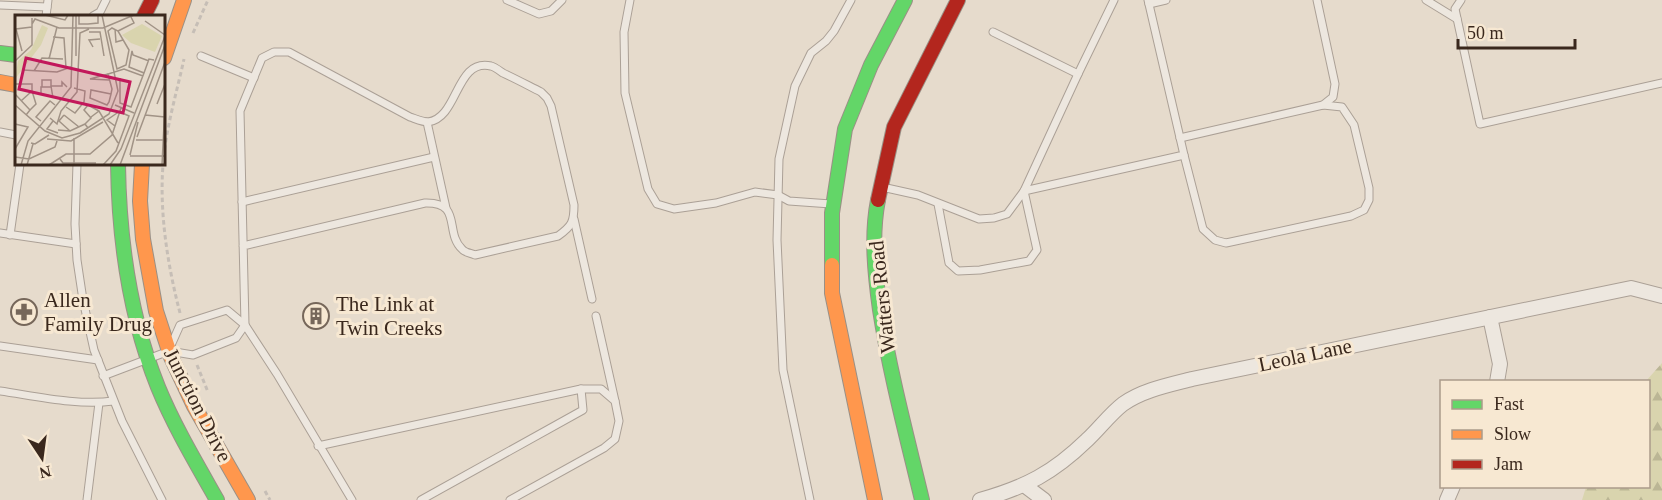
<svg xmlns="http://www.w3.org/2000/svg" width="1662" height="500" font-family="Georgia,serif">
  <defs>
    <pattern id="forest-firs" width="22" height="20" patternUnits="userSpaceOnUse" patternTransform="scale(1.5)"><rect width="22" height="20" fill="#d9d4ae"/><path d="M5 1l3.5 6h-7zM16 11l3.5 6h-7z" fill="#bbb695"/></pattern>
  </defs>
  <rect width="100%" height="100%" fill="#e6dbcc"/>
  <path fill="url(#forest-firs)" d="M1662 363V500H1582L1586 487 1648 486V382L1646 381Z"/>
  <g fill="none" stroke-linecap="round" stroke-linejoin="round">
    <defs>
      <g id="lane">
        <path d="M507 0 539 14 551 11 562 0"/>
        <path d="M630 0 624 32 625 93 648 189 657 204 674 209 716 203 755 192 778 195 789 201 831 204"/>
        <path d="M1426 0 1457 19"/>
        <path d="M1461 0 1455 9 1480 124 1662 83"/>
        <path d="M1149 4 1166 0"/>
        <path d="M0 5 47 7"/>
        <path d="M46 16 48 0"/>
        <path d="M93 16 100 12 106 0"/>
        <path d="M993 32 1078 74 1114 0"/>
        <path d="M201 56 254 78"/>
        <path d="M427 122 446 208"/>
        <path d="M0 132 16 135"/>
        <path d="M1180 138 1323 105 1333 97 1335 84 1317 0"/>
        <path d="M1184 155 1203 229 1215 240 1226 243 1351 216 1364 210 1369 200V188L1354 125 1342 107 1323 105"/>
        <path d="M77 164 75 224 77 260 83 300 94 350 122 421 162 500"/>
        <path d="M882 187 918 195 979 219 994 218 1007 214 1024 191 1078 74"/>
        <path d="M242 202 434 157"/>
        <path d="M938 204 949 263 958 271 980 270 1029 261 1037 250 1024 191 1184 155 1148 0"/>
        <path d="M574 219 592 299"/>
        <path d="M0 233 76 244"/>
        <path d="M10 235 20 164"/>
        <path d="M596 316 615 401"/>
        <path d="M172 343 180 325 227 310 245 325 277 374 352 500"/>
        <path d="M0 346 98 360"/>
        <path d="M103 376 169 351 193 355 236 338 245 325 240 111 262 58 274 52H289L410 117C416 119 423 122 428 122 459 118 455 58 491 66 495 67 500 71 503 73 516 79 529 86 541 92L547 98 551 106 574 205C574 222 572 226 558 236L475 255C471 253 465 253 462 249 444 232 463 202 425 203L243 246"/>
        <path d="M0 391C35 396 79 406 113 401"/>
        <path d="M318 446 581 389H601L615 401 619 421 615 439 604 448 510 500"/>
        <path d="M87 500 99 403"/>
        <path d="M421 500 583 410 581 389"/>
        <path d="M810 500 783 370 777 240 779 159 795 86 811 53 826 41 834 31 851 0"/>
      </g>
      <g id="street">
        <path d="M1490 317 1500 364 1497 382"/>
        <path d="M1024 485 1044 500"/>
        <path d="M980 500C1026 487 1053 473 1087 440 1099 429 1110 414 1123 404 1143 390 1169 385 1192 379L1631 288 1662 296"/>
        <path d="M1447 500 1453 486"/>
      </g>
      <g id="fast">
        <path d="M0 53 16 55"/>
        <path d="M118 164C119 241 129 315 158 387 174 426 196 463 217 500"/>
        <path d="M878 200C871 236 875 274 880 310 890 374 907 437 922 500"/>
        <path d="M832 265V213L845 129 871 65 905 0"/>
      </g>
      <g id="slow">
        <path d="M164 58 184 0"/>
        <path d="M0 82 16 85"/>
        <path d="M142 164 140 201 143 239 156 311 171 357 194 406 248 500"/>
        <path d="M832 265V293L875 500"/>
      </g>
      <g id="jam">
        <path d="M144 16 152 0"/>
        <path d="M878 200 894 127 958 0"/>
      </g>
    </defs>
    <use href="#lane" stroke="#aba096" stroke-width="9"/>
    <use href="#street" stroke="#aba096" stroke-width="16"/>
    <use href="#fast" stroke="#9a9086" stroke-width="16"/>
    <use href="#slow" stroke="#9a9086" stroke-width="16"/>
    <use href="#jam" stroke="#9a9086" stroke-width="16"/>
    <g stroke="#c6beb6" stroke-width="3" stroke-dasharray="4.5 3" stroke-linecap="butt">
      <path d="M193 33 208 0"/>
      <path d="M180 313C167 263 158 206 164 154 168 121 177 91 184 59"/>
      <path d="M197 365 208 392"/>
      <path d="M265 491 270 500"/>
    </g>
    <use href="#lane" stroke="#ede7df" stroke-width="7"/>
    <use href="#street" stroke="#ede7df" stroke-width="14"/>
    <use href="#fast" stroke="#63d668" stroke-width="14"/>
    <use href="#slow" stroke="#ff974d" stroke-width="14"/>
    <use href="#jam" stroke="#b3261e" stroke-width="14"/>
  </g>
  <defs>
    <symbol id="pharmacy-ring" viewBox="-11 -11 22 22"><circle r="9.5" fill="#f7e8d2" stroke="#76675a" stroke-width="1.5"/><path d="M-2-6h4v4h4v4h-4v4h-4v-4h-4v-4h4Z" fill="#76675a"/></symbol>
    <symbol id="building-ring" viewBox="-11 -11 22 22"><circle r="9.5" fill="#f7e8d2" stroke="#76675a" stroke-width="1.5"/><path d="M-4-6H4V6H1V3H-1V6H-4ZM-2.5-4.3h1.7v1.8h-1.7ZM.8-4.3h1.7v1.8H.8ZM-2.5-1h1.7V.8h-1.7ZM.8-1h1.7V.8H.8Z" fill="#76675a"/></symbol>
  </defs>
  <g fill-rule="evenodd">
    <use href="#pharmacy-ring" x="9" y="297" width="30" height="30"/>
    <use href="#building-ring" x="301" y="301" width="30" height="30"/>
  </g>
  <g text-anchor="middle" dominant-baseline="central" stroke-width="6" stroke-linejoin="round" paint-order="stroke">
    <g font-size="21" fill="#3a281d" stroke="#f7e8d2">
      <text transform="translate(882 297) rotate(-96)">Watters Road</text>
      <text transform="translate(1305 355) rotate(-12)">Leola Lane</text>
      <text transform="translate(198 405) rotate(63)">Junction Drive</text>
    </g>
    <g font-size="21" fill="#3a281d" stroke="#f7e8d2" text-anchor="start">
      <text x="44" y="300">Allen<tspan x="44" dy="24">Family Drug</tspan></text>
      <text x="336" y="304">The Link at<tspan x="336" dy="24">Twin Creeks</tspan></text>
    </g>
  </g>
  <g transform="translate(15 15)">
    <rect width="150" height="150" fill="#e6dbcc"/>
    <path d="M27 10 33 13 26 30 0 64 3 46 16 35Z" fill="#d9d4ae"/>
    <path d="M127 9 147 21 140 37 116 28 107 20Z" fill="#d9d4ae"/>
    <path fill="none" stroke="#a19386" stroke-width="1.5" d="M30 0 50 5 53 0M64 0V9H73L83 8V0M130 6 150 20M17 9 20 4 44 13H88L119 0M97 13 103 16 114 35 111 50 102 54 93 16ZM100 14 101 27 108 25M103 16 119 8 116 2M74 17H85L89 41M38 22 49 23 51 53M78 32 74 25 85 24M7 36 1 14 17 12M61 41V0M34 44 42 12M0 46 17 30V3M8 55 42 57 56 52M19 56 27 43 48 44M129 58 134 44 139 45M93 59 75 64 94 65M105 63V88L116 92 129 58 114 52 117 36 118 40 134 46M0 69H17V76L6 86M27 72V65H36V71M36 72H26V79L36 81M0 79 15 95 11 100M96 79 76 75 75 83 92 90 94 87 96 79 97 74 93 59 109 54 128 61M38 83 36 71H47V67L52 72M142 89 150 69M0 90 30 116 47 123 65 118 94 99 103 76 87 0M100 90 119 98M51 92 60 98 69 87 70 76 59 73M15 95 21 89 17 76M49 100 44 106 55 116M49 100 64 112M130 100 150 102M76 102 84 96 103 128M35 103 42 109 46 96 62 77 65 18 74 14M26 106 21 102 35 86 40 90M38 106 32 114 43 118M0 109 13 112 0 134M70 109 76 103 69 95 73 90 84 96M100 111 92 105 105 96M43 115 55 116 70 109 73 113M122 122 150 47M59 123V150M32 124 56 126 88 107M121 125H150M16 128 20 129 34 120M115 140 123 107M115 141H150M0 142 14 144 40 132 42 126M45 144 48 148H81M6 150 13 126 56 72 58 0M12 150 18 129M34 150 51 139H75L97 120 106 93M88 150 101 136 114 101 105 97M95 150 106 134 150 21M105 150 150 30M147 150 150 89"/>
    <path fill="#c2185b" fill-opacity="0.15" stroke="#c2185b" stroke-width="3" d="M11 43 115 67 108 98 4 74Z"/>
    <rect width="150" height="150" fill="none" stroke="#3a281d" stroke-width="3"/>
  </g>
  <rect x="1440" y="380" width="210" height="108" fill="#f7e8d2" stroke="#ab9b8a" stroke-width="1.5"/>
  <rect x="1452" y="400" width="30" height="9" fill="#63d668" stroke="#ab9b8a" stroke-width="1.5"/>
  <text x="1494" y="410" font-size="18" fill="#3a281d">Fast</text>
  <rect x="1452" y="430" width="30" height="9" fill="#ff974d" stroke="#ab9b8a" stroke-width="1.5"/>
  <text x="1494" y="440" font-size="18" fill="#3a281d">Slow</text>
  <rect x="1452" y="460" width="30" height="9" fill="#b3261e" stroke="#ab9b8a" stroke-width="1.5"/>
  <text x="1494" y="470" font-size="18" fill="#3a281d">Jam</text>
  <g transform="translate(42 458) rotate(167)" stroke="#f7e8d2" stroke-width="4.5" paint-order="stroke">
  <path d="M0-4.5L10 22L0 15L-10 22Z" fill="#3a281d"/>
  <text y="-9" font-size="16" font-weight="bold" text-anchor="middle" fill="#3a281d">N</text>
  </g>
  <path d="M1458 39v9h117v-9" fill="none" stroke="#3a281d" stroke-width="3"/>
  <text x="1467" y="39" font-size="18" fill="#3a281d" stroke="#f7e8d2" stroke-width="4.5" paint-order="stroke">50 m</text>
</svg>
